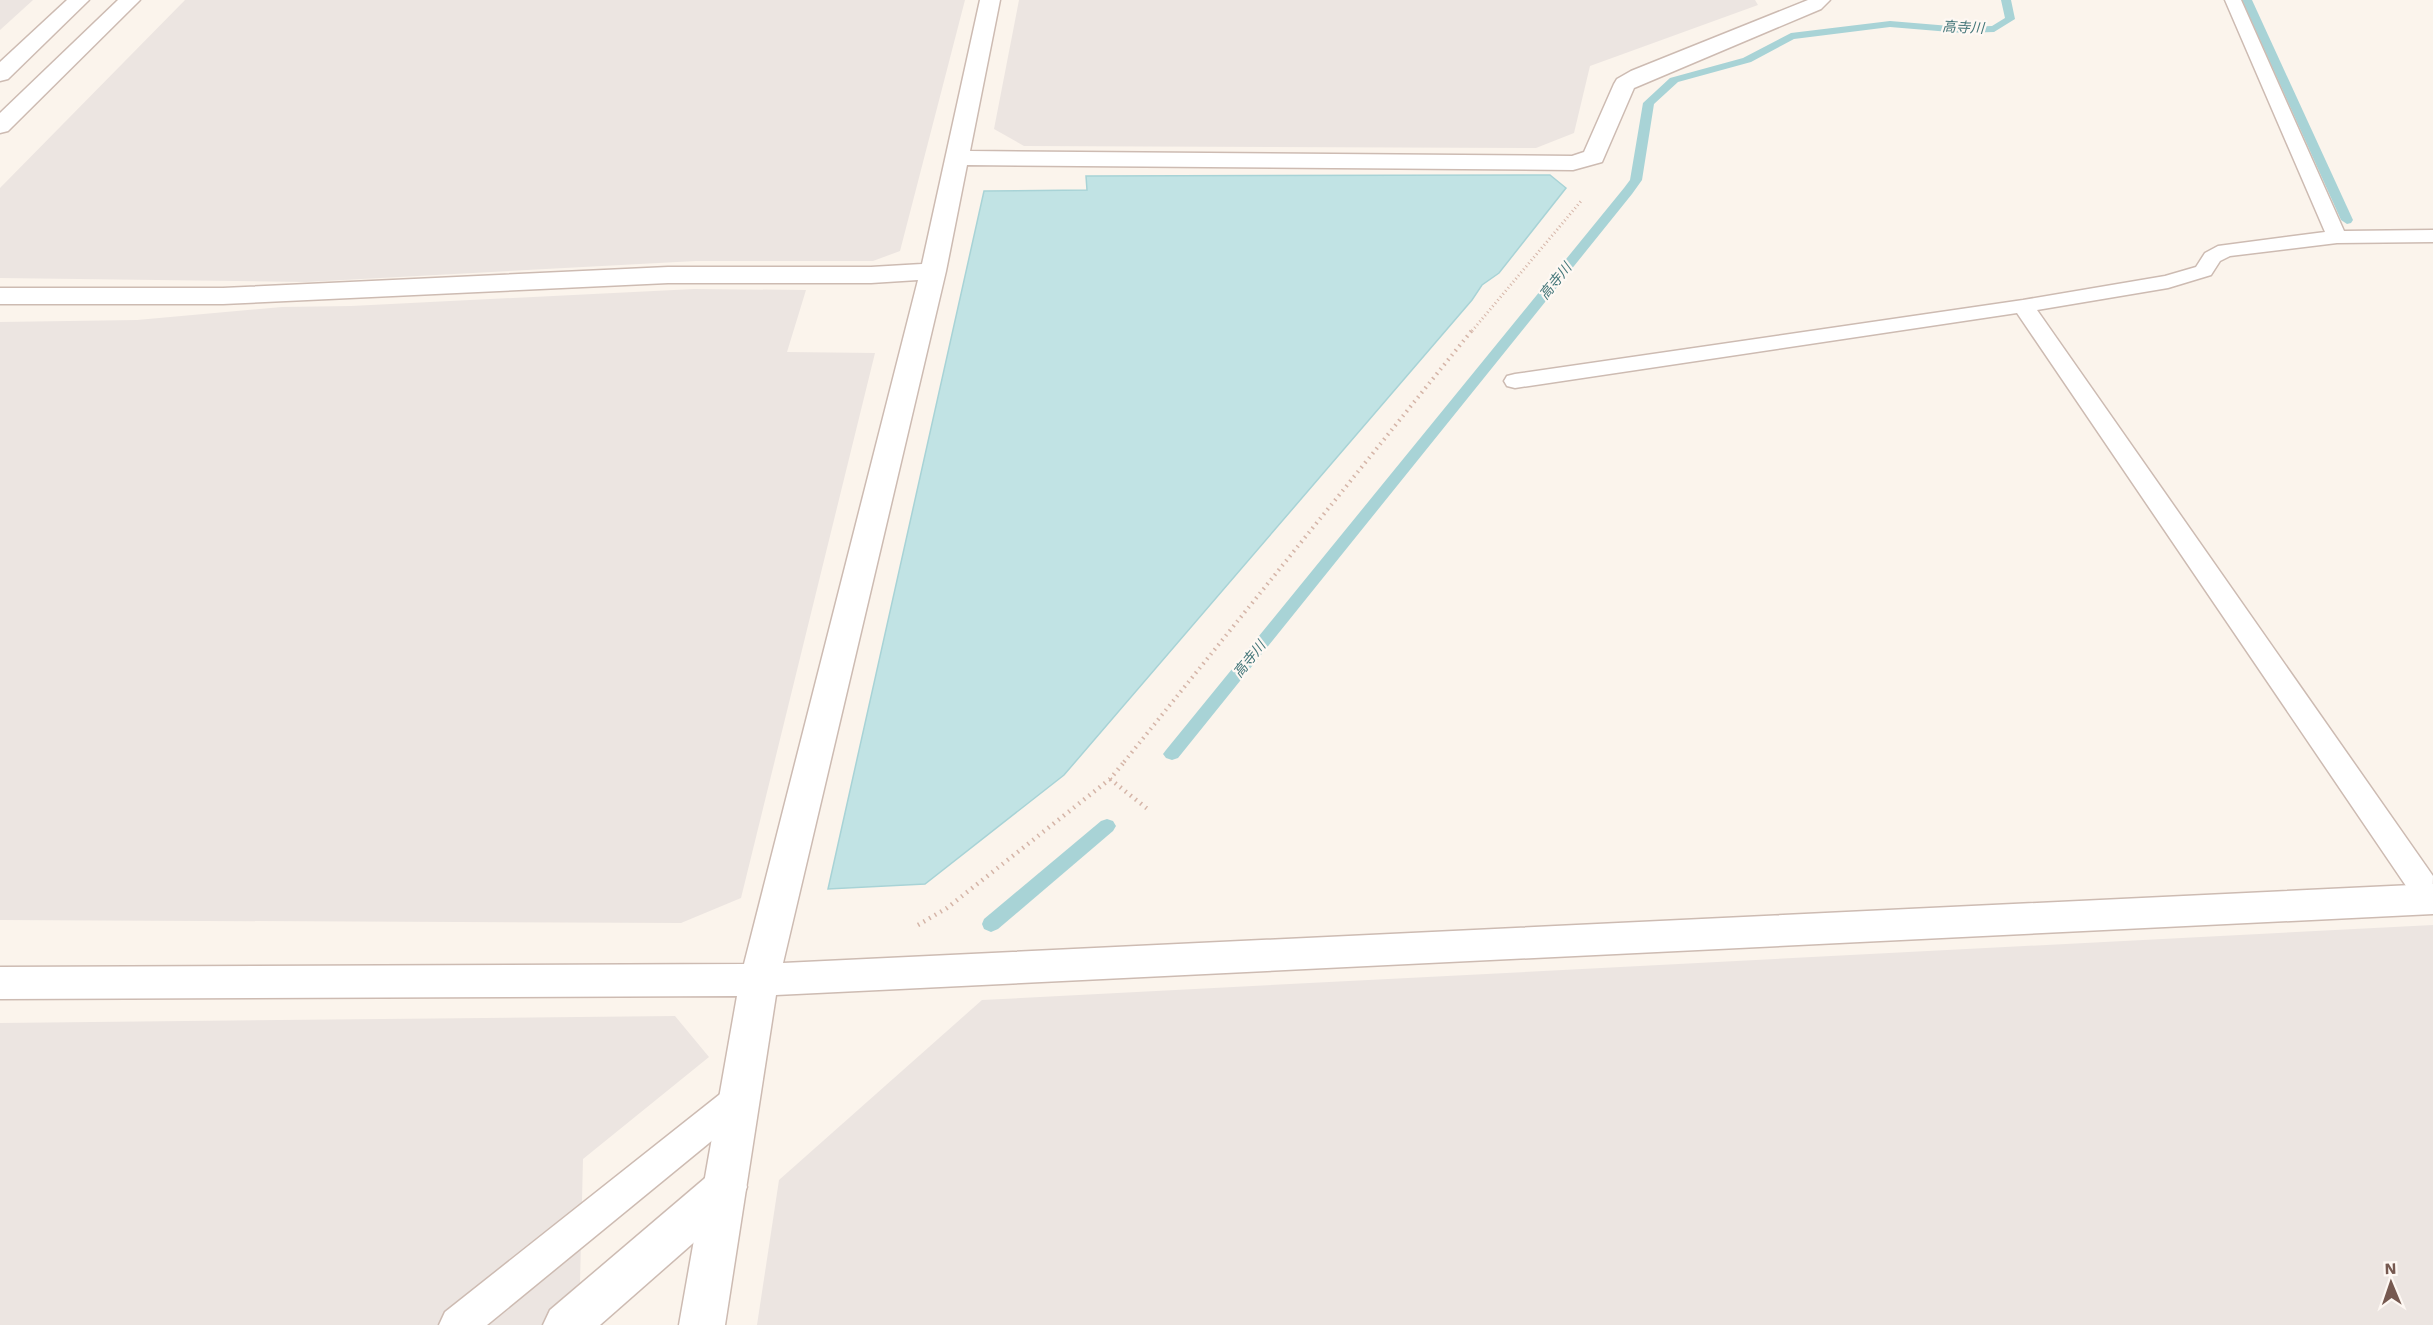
<svg xmlns="http://www.w3.org/2000/svg" width="2433" height="1325" font-family="'Work Sans','Noto Sans JP',sans-serif">
  <rect width="100%" height="100%" fill="#fbf4ec"/>
  <g fill="#ece5e1">
    <path d="M0 0H33L0 30Z"/>
    <path d="M185 0H965L900 251 873 261H696L306 282 0 278V188Z"/>
    <path d="M1019 0H1755L1758 5 1590 66 1574 133 1536 148 1024 146 994 129Z"/>
    <path d="M694 289 806 290 787 352 875 353 741 898 681 923 0 920V322L137 320 282 307 351 306Z"/>
    <path d="M2433 925V1325H757L779 1180 982 1000Z"/>
    <path d="M675 1016 709 1057 583 1159 579 1325H0V1023Z"/>
  </g>
  <path fill="#c1e3e4" stroke="#a8d3d6" stroke-width="1.5" d="M1550 175 1566 188 1499 273 1482 285 1472 300 1064 775 925 884 828 889 984 191 1087 190 1086 176Z"/>
  <g fill="none" stroke-linecap="round" stroke-linejoin="round">
    <g fill="#a8d3d6" fill-rule="evenodd">
      <path d="M2001 0H2011L2015 19 1994 32 1962 33 1890 27 1794 39 1751 62 1678 82 1654 104 1642 180 1632 194 1178 758 1172 760 1166 758 1163 754 1166 750 1624 188 1630 180 1643 103 1670 78 1743 58 1791 33 1890 21 1962 27 1992 26 2005 18Z"/>
      <path d="M2242 0H2252L2353 220 2351 223 2347 224 2341 220Z"/>
      <path d="M1107 819 1113 821 1116 826 1113 831 998 929 991 932 984 929 982 924 984 919 1101 821Z"/>
    </g>
    <defs>
      <g id="service">
        <path d="M2225 0H2241L2344 231 2433 230V242L2337 243 2230 256 2220 261 2211 275 2168 288 2037 310 2433 876 2432 911 2421 908 2017 313 1515 388 1507 386 1504 381 1507 376 1515 374 2023 300 2165 276 2196 267 2205 253 2218 246 2325 232Z"/>
        <path d="M741 1082 753 1087 758 1097 753 1107 487 1325H439L445 1312 729 1087Z"/>
      </g>
      <path id="minor" d="M726 1168 741 1173 747 1187 741 1201 600 1325H543L550 1310 711 1173Z"/>
      <g id="tertiary">
        <path d="M67 0H89L8 79 0 81V62Z"/>
        <path d="M118 0H140L8 131 0 133V113Z"/>
        <path d="M980 0H1000L970 151 1572 156 1584 152 1614 84 1617 79 1631 71 1808 0H1830L1821 9 1634 88 1602 162 1573 170 967 165 946 271 783 963 2433 884V914L776 995 725 1325H679L737 996 0 999V967L744 964 918 280 871 283H668L223 304H0V288H223L668 267H871L922 264Z"/>
      </g>
    </defs>
    <use href="#service" stroke="#cdbbb2" stroke-width="3"/>
    <use href="#minor" stroke="#cdbbb2" stroke-width="3"/>
    <use href="#tertiary" stroke="#cdbbb2" stroke-width="3"/>
    <path stroke="#d5b5a8" stroke-width="3" stroke-dasharray="1 3" stroke-linecap="butt" d="M1472 331 1582 200"/>
    <path stroke="#d5b5a8" stroke-width="4" stroke-dasharray="1.5 4.5" stroke-linecap="butt" d="M1124 762 1473 329"/>
    <g stroke="#d5b5a8" stroke-width="4.5" stroke-dasharray="1.5 5" stroke-linecap="butt">
      <path d="M1110 779 1150 811"/>
      <path d="M918 925 947 908 1110 779 1125 761"/>
    </g>
    <use href="#service" fill="#fff" fill-rule="evenodd"/>
    <use href="#minor" fill="#fff" fill-rule="evenodd"/>
    <use href="#tertiary" fill="#fff" fill-rule="evenodd"/>
  </g>
  <g text-anchor="middle" dominant-baseline="central" stroke-width="4.5" stroke-linejoin="round" paint-order="stroke">
    <g font-size="14" font-style="italic" fill="#447679" stroke="#fef8f3">
      <text transform="translate(1963 27) rotate(3)">高寺川</text>
      <text transform="translate(1555 281) rotate(-51)">高寺川</text>
      <text transform="translate(1249 659) rotate(-51)">高寺川</text>
    </g>
  </g>
  <g transform="translate(2391 1283) rotate(358)" stroke="#fef8f3" stroke-width="4.5" paint-order="stroke">
  <path d="M0-4.5L10 22L0 15L-10 22Z" fill="#765950"/>
  <text y="-9" font-size="16" font-weight="bold" text-anchor="middle" fill="#765950">N</text>
  </g>
</svg>
